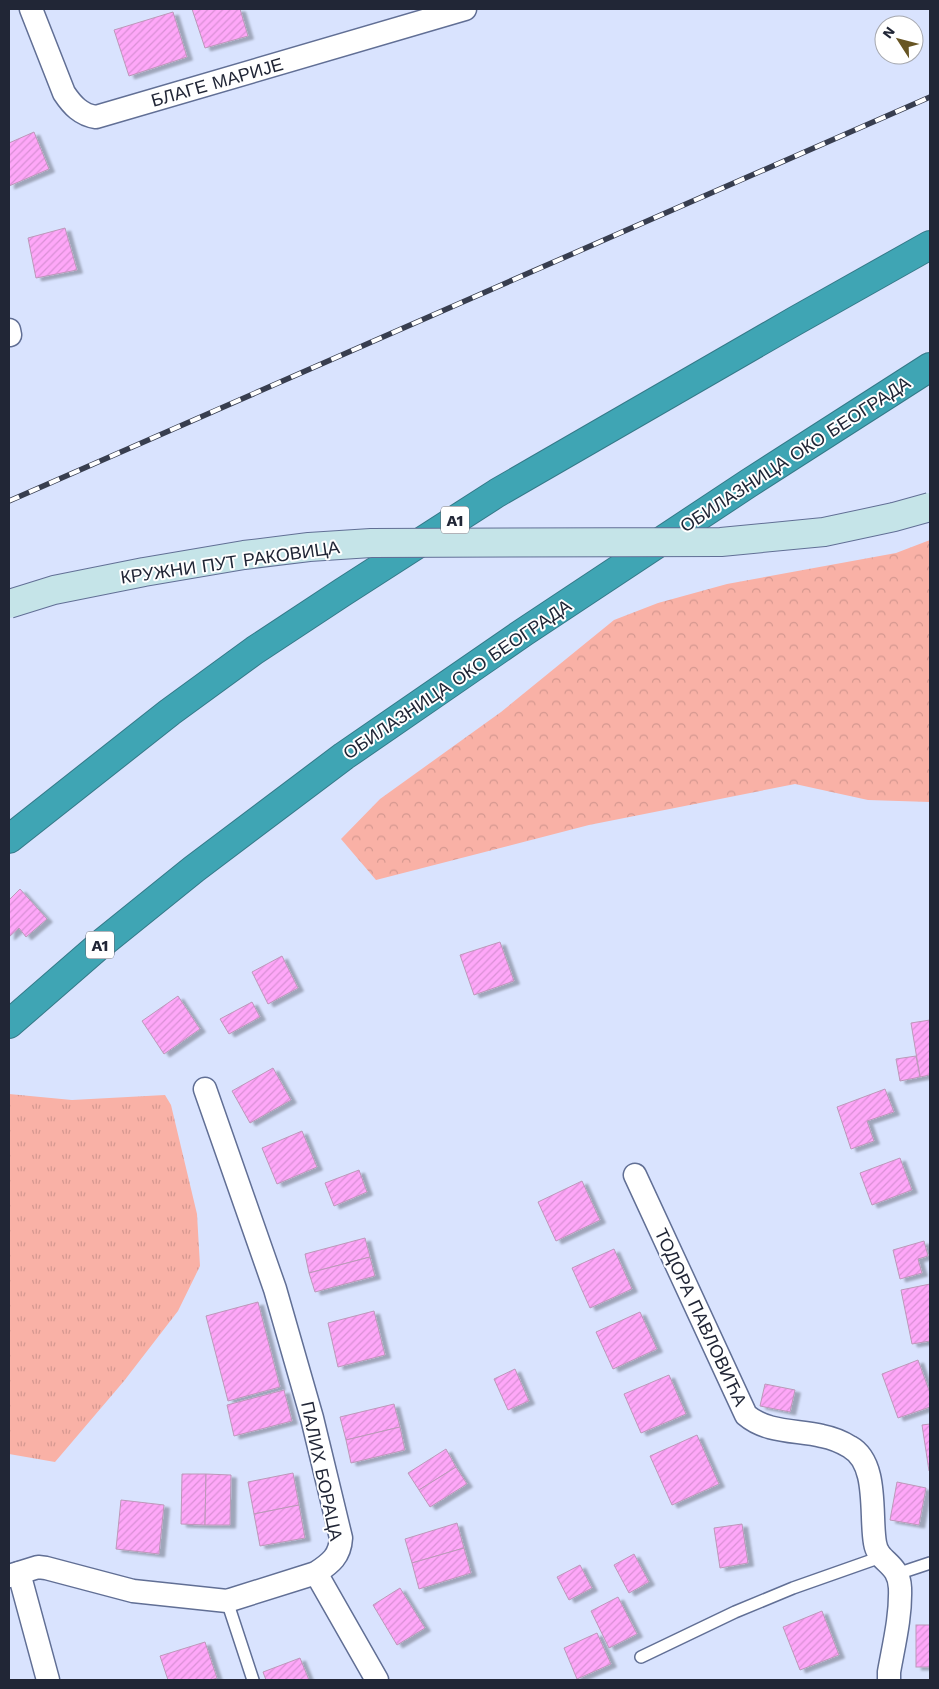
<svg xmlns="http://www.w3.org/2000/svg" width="939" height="1689" font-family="'Work Sans',sans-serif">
  <defs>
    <pattern id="grass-tufts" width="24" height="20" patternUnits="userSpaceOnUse" patternTransform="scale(1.25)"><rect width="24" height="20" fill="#f9b1a6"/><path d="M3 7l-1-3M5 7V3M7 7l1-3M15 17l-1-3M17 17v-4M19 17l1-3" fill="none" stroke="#d59890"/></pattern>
    <pattern id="forest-crowns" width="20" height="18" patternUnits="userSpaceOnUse" patternTransform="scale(1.25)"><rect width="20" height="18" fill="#f9b1a6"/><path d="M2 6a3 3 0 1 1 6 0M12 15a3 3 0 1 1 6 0" fill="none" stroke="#d59890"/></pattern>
    <pattern id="building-hatch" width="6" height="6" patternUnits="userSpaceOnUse" patternTransform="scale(1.25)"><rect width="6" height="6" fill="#fea7f8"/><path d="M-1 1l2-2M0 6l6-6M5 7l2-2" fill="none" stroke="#d990d5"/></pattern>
    <filter id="shadow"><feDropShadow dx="5.5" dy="3" stdDeviation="1" flood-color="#0004"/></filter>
  </defs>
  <rect width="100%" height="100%" fill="#d9e3fe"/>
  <path fill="url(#grass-tufts)" d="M9 1094 72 1100 165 1095 171 1105 197 1214 200 1266 178 1311 124 1381 55 1462 9 1454Z"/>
  <path fill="url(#forest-crowns)" d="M930 540V802L868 800 795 784 589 825 376 880 341 839 380 799 501 712 614 620 658 603 727 584 896 553Z"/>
  <g fill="url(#building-hatch)" stroke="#bc98b9" filter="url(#shadow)">
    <path d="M192 9H240L248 36 205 48Z"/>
    <path d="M173 12 187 57 129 76 114 30Z"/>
    <path d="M34 132 49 169 9 186V143Z"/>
    <path d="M65 228 77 270 36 278 28 238Z"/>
    <path d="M20 889 47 919 26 937 19 928 9 937V900Z"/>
    <path d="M500 942 514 981 474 995 460 955Z"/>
    <path d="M282 956 298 988 268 1004 252 972Z"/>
    <path d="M178 996 200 1029 164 1054 142 1021Z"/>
    <path d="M252 1002 260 1017 229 1034 220 1019Z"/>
    <path d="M930 1020V1075L920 1077 911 1023Z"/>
    <path d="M916 1056 920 1077 900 1081 896 1059Z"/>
    <path d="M273 1068 291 1100 250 1123 232 1091Z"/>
    <path d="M885 1089 894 1112 867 1121 874 1141 851 1149 837 1107Z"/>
    <path d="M302 1131 317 1167 277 1184 262 1148Z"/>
    <path d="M900 1158 912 1190 872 1205 860 1173Z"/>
    <path d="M359 1170 367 1192 334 1206 325 1183Z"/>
    <path d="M582 1181 600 1220 556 1241 538 1202Z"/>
    <path d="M365 1238 370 1257 309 1273 305 1254Z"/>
    <path d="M924 1241 928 1256 918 1259 922 1273 900 1279 893 1250Z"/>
    <path d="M614 1249 632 1289 590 1308 572 1268Z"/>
    <path d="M370 1257 375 1276 315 1292 309 1273Z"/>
    <path d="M930 1284V1341L912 1344 901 1290Z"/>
    <path d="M258 1302 280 1387 228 1401 206 1316Z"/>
    <path d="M374 1311 385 1355 338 1367 328 1323Z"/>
    <path d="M640 1312 657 1349 613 1369 596 1332Z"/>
    <path d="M918 1360 930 1393V1407L898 1418 882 1374Z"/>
    <path d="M515 1369 529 1401 508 1410 494 1379Z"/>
    <path d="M669 1375 686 1414 641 1433 624 1394Z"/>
    <path d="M765 1384 795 1390 790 1412 760 1406Z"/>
    <path d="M284 1390 292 1421 234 1436 227 1405Z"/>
    <path d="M394 1404 400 1427 346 1440 340 1417Z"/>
    <path d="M930 1424V1471H929L922 1425Z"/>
    <path d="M400 1427 405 1450 351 1463 346 1440Z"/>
    <path d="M697 1435 719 1484 672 1505 650 1456Z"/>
    <path d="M446 1449 456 1467 419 1490 408 1473Z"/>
    <path d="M456 1467 467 1484 430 1507 419 1490Z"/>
    <path d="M293 1473 299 1505 254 1514 248 1482Z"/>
    <path d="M182 1474H206L205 1525 181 1524Z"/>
    <path d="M206 1474 231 1475 230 1525H205Z"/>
    <path d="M897 1482 926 1488 919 1525 890 1520Z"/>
    <path d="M121 1500 164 1505 159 1554 116 1549Z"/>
    <path d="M299 1505 305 1538 260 1546 254 1514Z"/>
    <path d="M457 1523 464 1548 412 1563 405 1539Z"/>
    <path d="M742 1524 748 1563 720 1568 714 1528Z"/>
    <path d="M464 1548 471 1573 419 1589 412 1563Z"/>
    <path d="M634 1554 649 1582 629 1593 614 1565Z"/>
    <path d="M580 1565 592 1588 569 1600 557 1577Z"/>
    <path d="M400 1588 425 1628 397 1645 373 1605Z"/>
    <path d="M618 1597 637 1634 609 1648 591 1611Z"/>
    <path d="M822 1611 839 1655 800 1670 783 1627Z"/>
    <rect x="916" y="1625" width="14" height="42"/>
    <path d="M597 1633 611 1664 577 1679 564 1648Z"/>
    <path d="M205 1642 217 1678 211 1680H168L160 1656Z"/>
    <path d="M300 1658 309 1680H266L263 1672Z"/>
  </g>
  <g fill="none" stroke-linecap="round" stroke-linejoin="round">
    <defs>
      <g id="lane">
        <path d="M897 1574 930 1563"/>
        <path d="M227 1601 253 1680"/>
        <path d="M641 1657 735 1612 793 1588 881 1557"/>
      </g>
      <g id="street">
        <path d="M31 9 64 93C72 105 81 115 96 117L465 9"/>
        <path d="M9 330 10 335"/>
        <path d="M635 1175 746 1415C767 1433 797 1430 822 1436 832 1438 842 1442 850 1447 879 1463 870 1516 875 1543 878 1563 899 1562 900 1588 901 1616 894 1644 889 1672V1680"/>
        <path d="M19 1573 48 1680"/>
        <path d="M316 1573 377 1680"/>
        <path d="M9 1576 38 1567 46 1568 133 1591 227 1601 316 1573C331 1563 340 1556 341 1538L312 1418 275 1289 205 1089"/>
      </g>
      <g id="highway">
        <path d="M9 839 170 712 255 650 343 592 497 493 795 321 930 245"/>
        <path d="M9 1024 101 944 194 869 344 756 524 632 749 483 930 367"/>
      </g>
    </defs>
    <use href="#lane" stroke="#616f95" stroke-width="14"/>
    <use href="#street" stroke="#616f95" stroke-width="25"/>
    <use href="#highway" stroke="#347988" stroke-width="30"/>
    <use href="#lane" stroke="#fff" stroke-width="11"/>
    <use href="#street" stroke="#fff" stroke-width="22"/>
    <use href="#highway" stroke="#3fa5b4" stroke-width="28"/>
    <defs>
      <path id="rail" d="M9 501 930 97"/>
    </defs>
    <use href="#rail" stroke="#383e4f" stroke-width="5.5"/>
    <use href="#rail" stroke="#fff" stroke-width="4" stroke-dasharray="11" stroke-linecap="butt"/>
    <defs>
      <path id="secondary-bridge" d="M9 604 54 590 144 572 244 555 309 547 371 543 721 542 824 532 894 517 930 507"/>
    </defs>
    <use href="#secondary-bridge" stroke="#616f95" stroke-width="30" stroke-linecap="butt"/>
    <use href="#secondary-bridge" stroke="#c5e4e8" stroke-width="28"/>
  </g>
  <g text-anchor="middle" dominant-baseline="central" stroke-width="4" stroke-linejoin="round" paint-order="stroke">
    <g fill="#fff" stroke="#646772" stroke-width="1">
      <rect x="441" y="506.5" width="28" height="27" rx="4"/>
      <rect x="86" y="931.5" width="28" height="27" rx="4"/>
    </g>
    <g font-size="16" font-weight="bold" fill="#212636">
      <text x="455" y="520">A1</text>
      <text x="100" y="945">A1</text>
    </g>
    <g font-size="18" fill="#212636" stroke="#fff">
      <text transform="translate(217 82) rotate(-16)">БЛАГЕ МАРИЈЕ</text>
      <text transform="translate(795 454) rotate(-33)">ОБИЛАЗНИЦА ОКО БЕОГРАДА</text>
      <text transform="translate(230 562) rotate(-8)">КРУЖНИ ПУТ РАКОВИЦА</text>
      <text transform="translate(457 679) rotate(-34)">ОБИЛАЗНИЦА ОКО БЕОГРАДА</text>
      <text transform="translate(701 1317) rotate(65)">ТОДОРА ПАВЛОВИЋА</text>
      <text transform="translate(322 1471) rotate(78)">ПАЛИХ БОРАЦА</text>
    </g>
  </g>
  <rect width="939" height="1689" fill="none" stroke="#212636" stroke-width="20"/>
  <g transform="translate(899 40) rotate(306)"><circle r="24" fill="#ffffff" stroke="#a6a8af"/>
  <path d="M0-4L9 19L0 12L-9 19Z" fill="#675523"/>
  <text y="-8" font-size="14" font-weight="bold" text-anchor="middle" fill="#212636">N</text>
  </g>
</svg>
